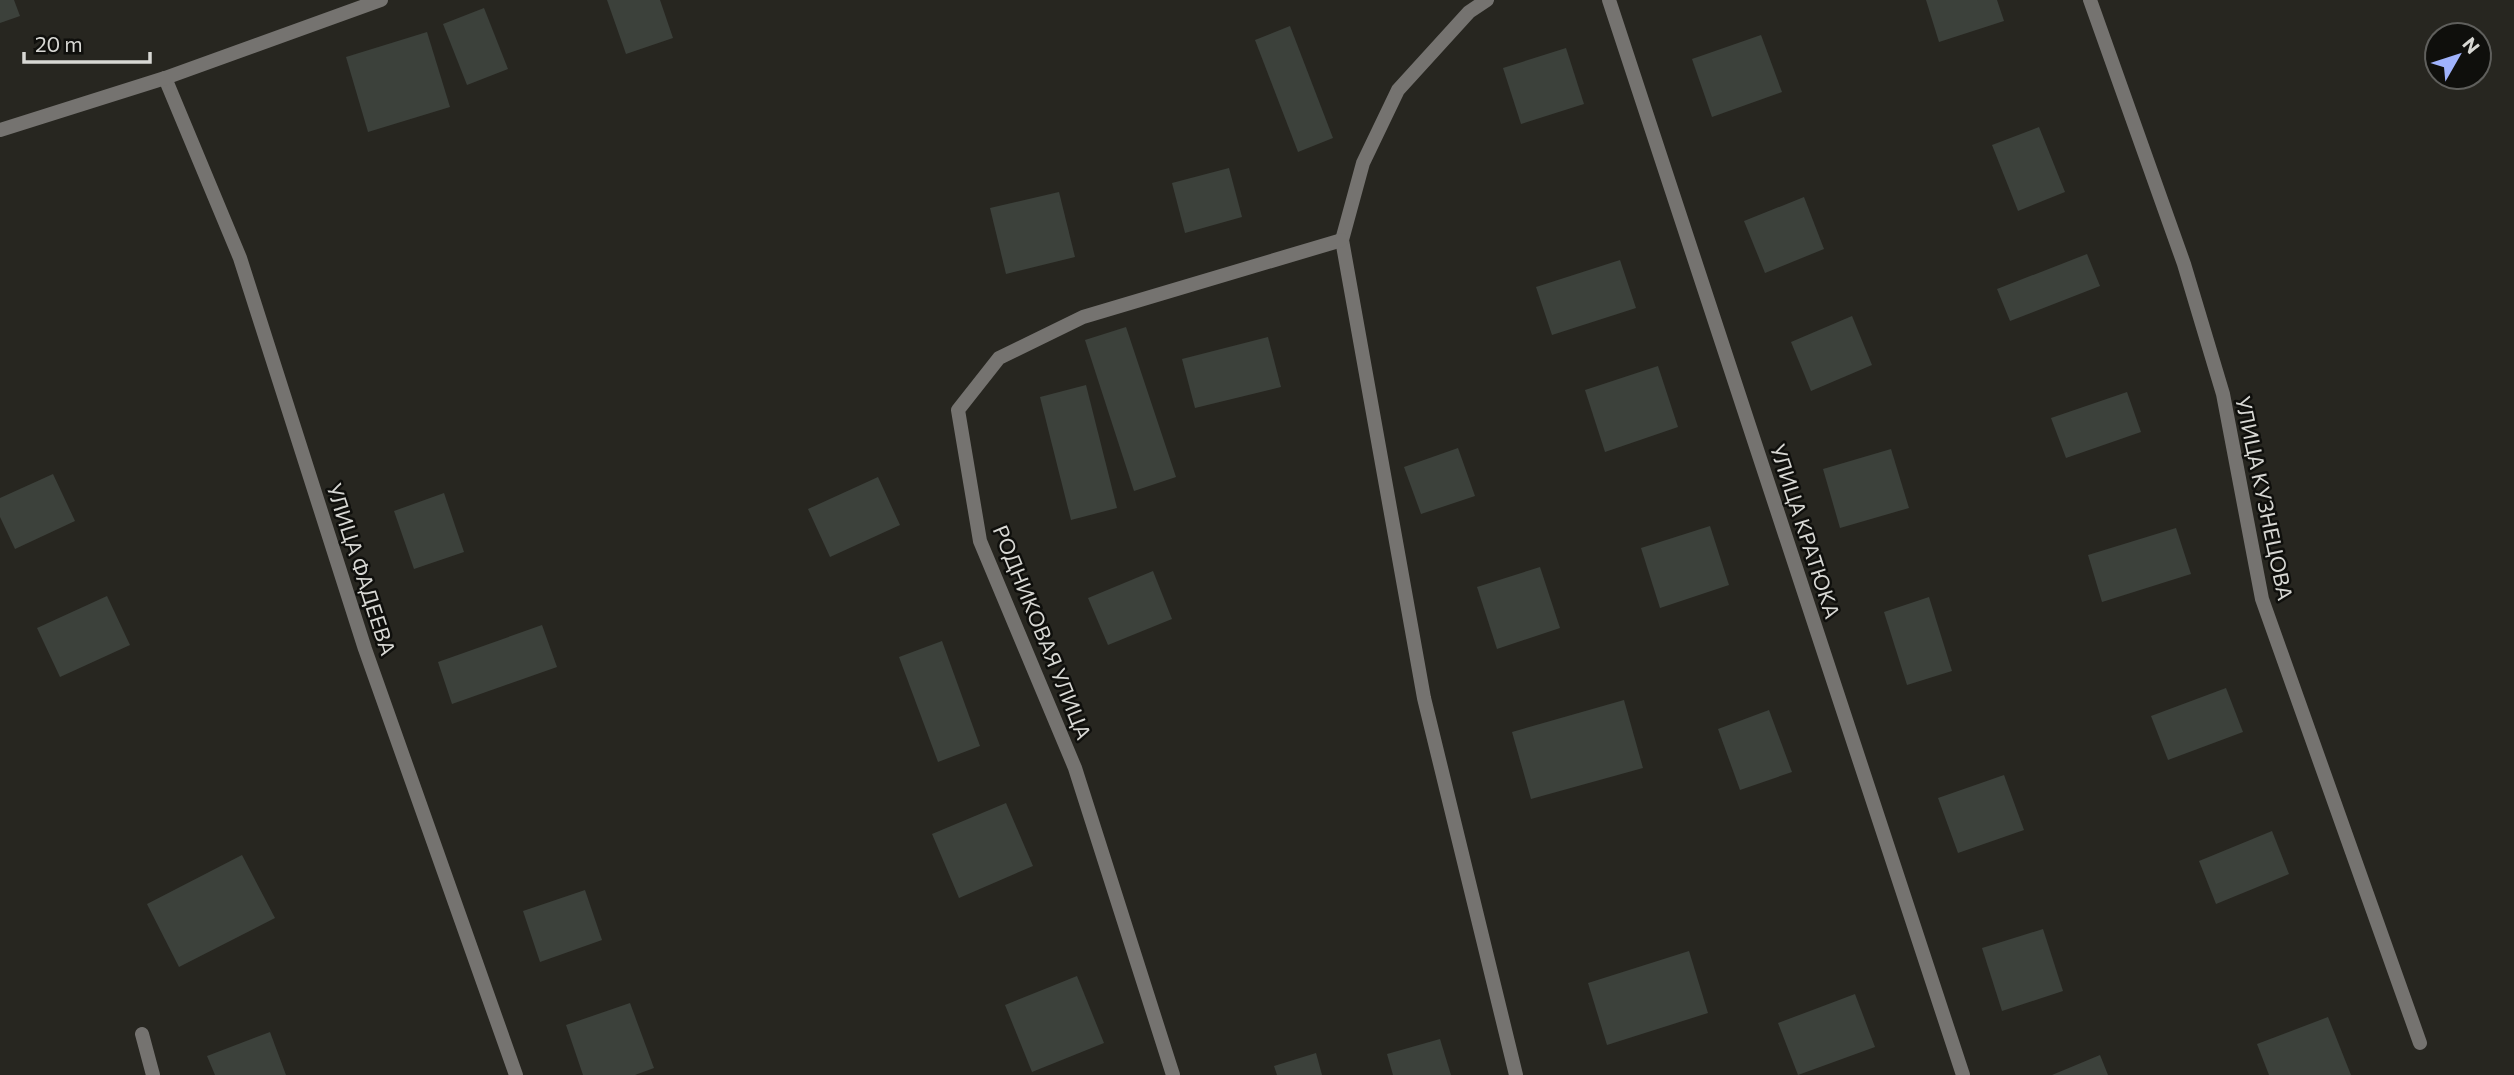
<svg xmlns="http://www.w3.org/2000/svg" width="2514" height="1075" font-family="Commissioner,sans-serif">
  <rect width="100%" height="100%" fill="#272620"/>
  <g fill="#3c413b">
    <path d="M0 0H14L20 16 0 23Z"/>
    <path d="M607 0H660L673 38 626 54Z"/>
    <path d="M1926 0H1997L2004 21 1939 42Z"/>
    <path d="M484 8 508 69 467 85 443 24Z"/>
    <path d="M1290 26 1333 138 1298 152 1255 40Z"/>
    <path d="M427 32 450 107 368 132 346 57Z"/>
    <path d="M1761 35 1782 92 1712 117 1692 59Z"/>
    <path d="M1566 48 1584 104 1521 124 1503 68Z"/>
    <path d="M2039 127 2065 192 2018 211 1992 145Z"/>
    <path d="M1229 168 1242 217 1185 233 1172 183Z"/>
    <path d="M1059 192 1075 257 1006 274 990 208Z"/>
    <path d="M1804 197 1824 249 1765 273 1744 221Z"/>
    <path d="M2087 254 2100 286 2010 321 1997 289Z"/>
    <path d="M1620 260 1636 308 1552 335 1536 287Z"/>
    <path d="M1852 316 1872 365 1811 391 1791 342Z"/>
    <path d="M1126 327 1176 477 1134 491 1085 340Z"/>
    <path d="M1268 337 1281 387 1195 408 1182 359Z"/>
    <path d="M1658 366 1678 427 1605 452 1585 390Z"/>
    <path d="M1086 385 1117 508 1071 520 1040 397Z"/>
    <path d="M2127 392 2141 432 2066 458 2051 418Z"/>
    <path d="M1458 448 1475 496 1421 514 1404 467Z"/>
    <path d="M1891 449 1909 508 1840 528 1823 469Z"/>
    <path d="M53 474 75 521 15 549 0 517V498Z"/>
    <path d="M878 477 900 525 830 557 808 509Z"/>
    <path d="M444 493 464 552 414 569 394 511Z"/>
    <path d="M1710 526 1729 585 1660 608 1641 548Z"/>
    <path d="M2176 528 2191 574 2102 602 2088 555Z"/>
    <path d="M1540 567 1560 628 1497 649 1477 587Z"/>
    <path d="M1153 571 1172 619 1108 645 1088 598Z"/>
    <path d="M107 596 130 645 60 677 37 628Z"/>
    <path d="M1929 597 1952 671 1907 685 1884 612Z"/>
    <path d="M542 625 557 667 452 704 438 662Z"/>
    <path d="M942 641 980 746 938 762 899 657Z"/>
    <path d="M2226 688 2243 732 2168 760 2151 716Z"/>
    <path d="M1624 700 1643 768 1531 799 1512 732Z"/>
    <path d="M1769 710 1792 772 1740 790 1718 729Z"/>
    <path d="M2004 775 2024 830 1958 853 1938 798Z"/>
    <path d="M1006 803 1033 866 959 898 932 834Z"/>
    <path d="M2272 831 2289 874 2216 904 2199 861Z"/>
    <path d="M242 855 275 918 179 967 147 904Z"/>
    <path d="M585 890 602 940 540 962 523 911Z"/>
    <path d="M2043 929 2063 991 2002 1011 1982 948Z"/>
    <path d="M1689 951 1708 1013 1607 1045 1588 983Z"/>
    <path d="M1077 976 1104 1043 1032 1072 1005 1005Z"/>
    <path d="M1855 994 1875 1047 1798 1075 1778 1023Z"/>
    <path d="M630 1003 654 1068 635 1075H583L566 1025Z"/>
    <path d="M2328 1017 2351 1075H2269L2257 1044Z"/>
    <path d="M270 1032 286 1075H215L207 1056Z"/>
    <path d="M1440 1039 1451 1075H1393L1387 1054Z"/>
    <path d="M1316 1053 1322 1075H1277L1274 1066Z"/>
    <path d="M2100 1055 2108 1075H2052Z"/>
  </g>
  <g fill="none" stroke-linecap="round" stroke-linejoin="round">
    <g stroke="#757370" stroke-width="14">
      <path d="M1487 0 1469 12 1398 90 1363 163 1342 240 1424 698 1516 1075"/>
      <path d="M1609 0 1963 1075"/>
      <path d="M2090 0 2184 264 2223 394 2262 599 2420 1043"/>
      <path d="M165 78 240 258 365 649 516 1075"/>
      <path d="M142 1034 153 1075"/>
      <path d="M1173 1075 1075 768 980 541 958 410 999 358 1083 317 1342 240"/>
    </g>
    <path stroke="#757370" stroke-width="14" d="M0 130 165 78 381 0"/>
  </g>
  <g text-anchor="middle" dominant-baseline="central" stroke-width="5" stroke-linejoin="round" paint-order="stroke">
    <g font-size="21" fill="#d8d8d4" stroke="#0f0f0c">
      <text transform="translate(2265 498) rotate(78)">УЛИЦА КУЗНЕЦОВА</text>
      <text transform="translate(1806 531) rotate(72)">УЛИЦА КРАТЮКА</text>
      <text transform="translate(362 569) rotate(72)">УЛИЦА ФАДЕЕВА</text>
      <text transform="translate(1043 632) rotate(68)">РОДНИКОВАЯ УЛИЦА</text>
    </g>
  </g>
  <g transform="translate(2458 56) rotate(51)"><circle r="33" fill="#0f0f0c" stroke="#5f5f5c" stroke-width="2"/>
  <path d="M0-5L12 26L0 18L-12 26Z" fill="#a0b3fd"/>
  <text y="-10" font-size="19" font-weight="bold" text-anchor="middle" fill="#d8d8d4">N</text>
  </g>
  <path d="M24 52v10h126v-10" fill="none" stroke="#d8d8d4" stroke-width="3.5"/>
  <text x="35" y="52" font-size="21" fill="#d8d8d4" stroke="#0f0f0c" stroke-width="5" paint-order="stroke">20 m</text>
</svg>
